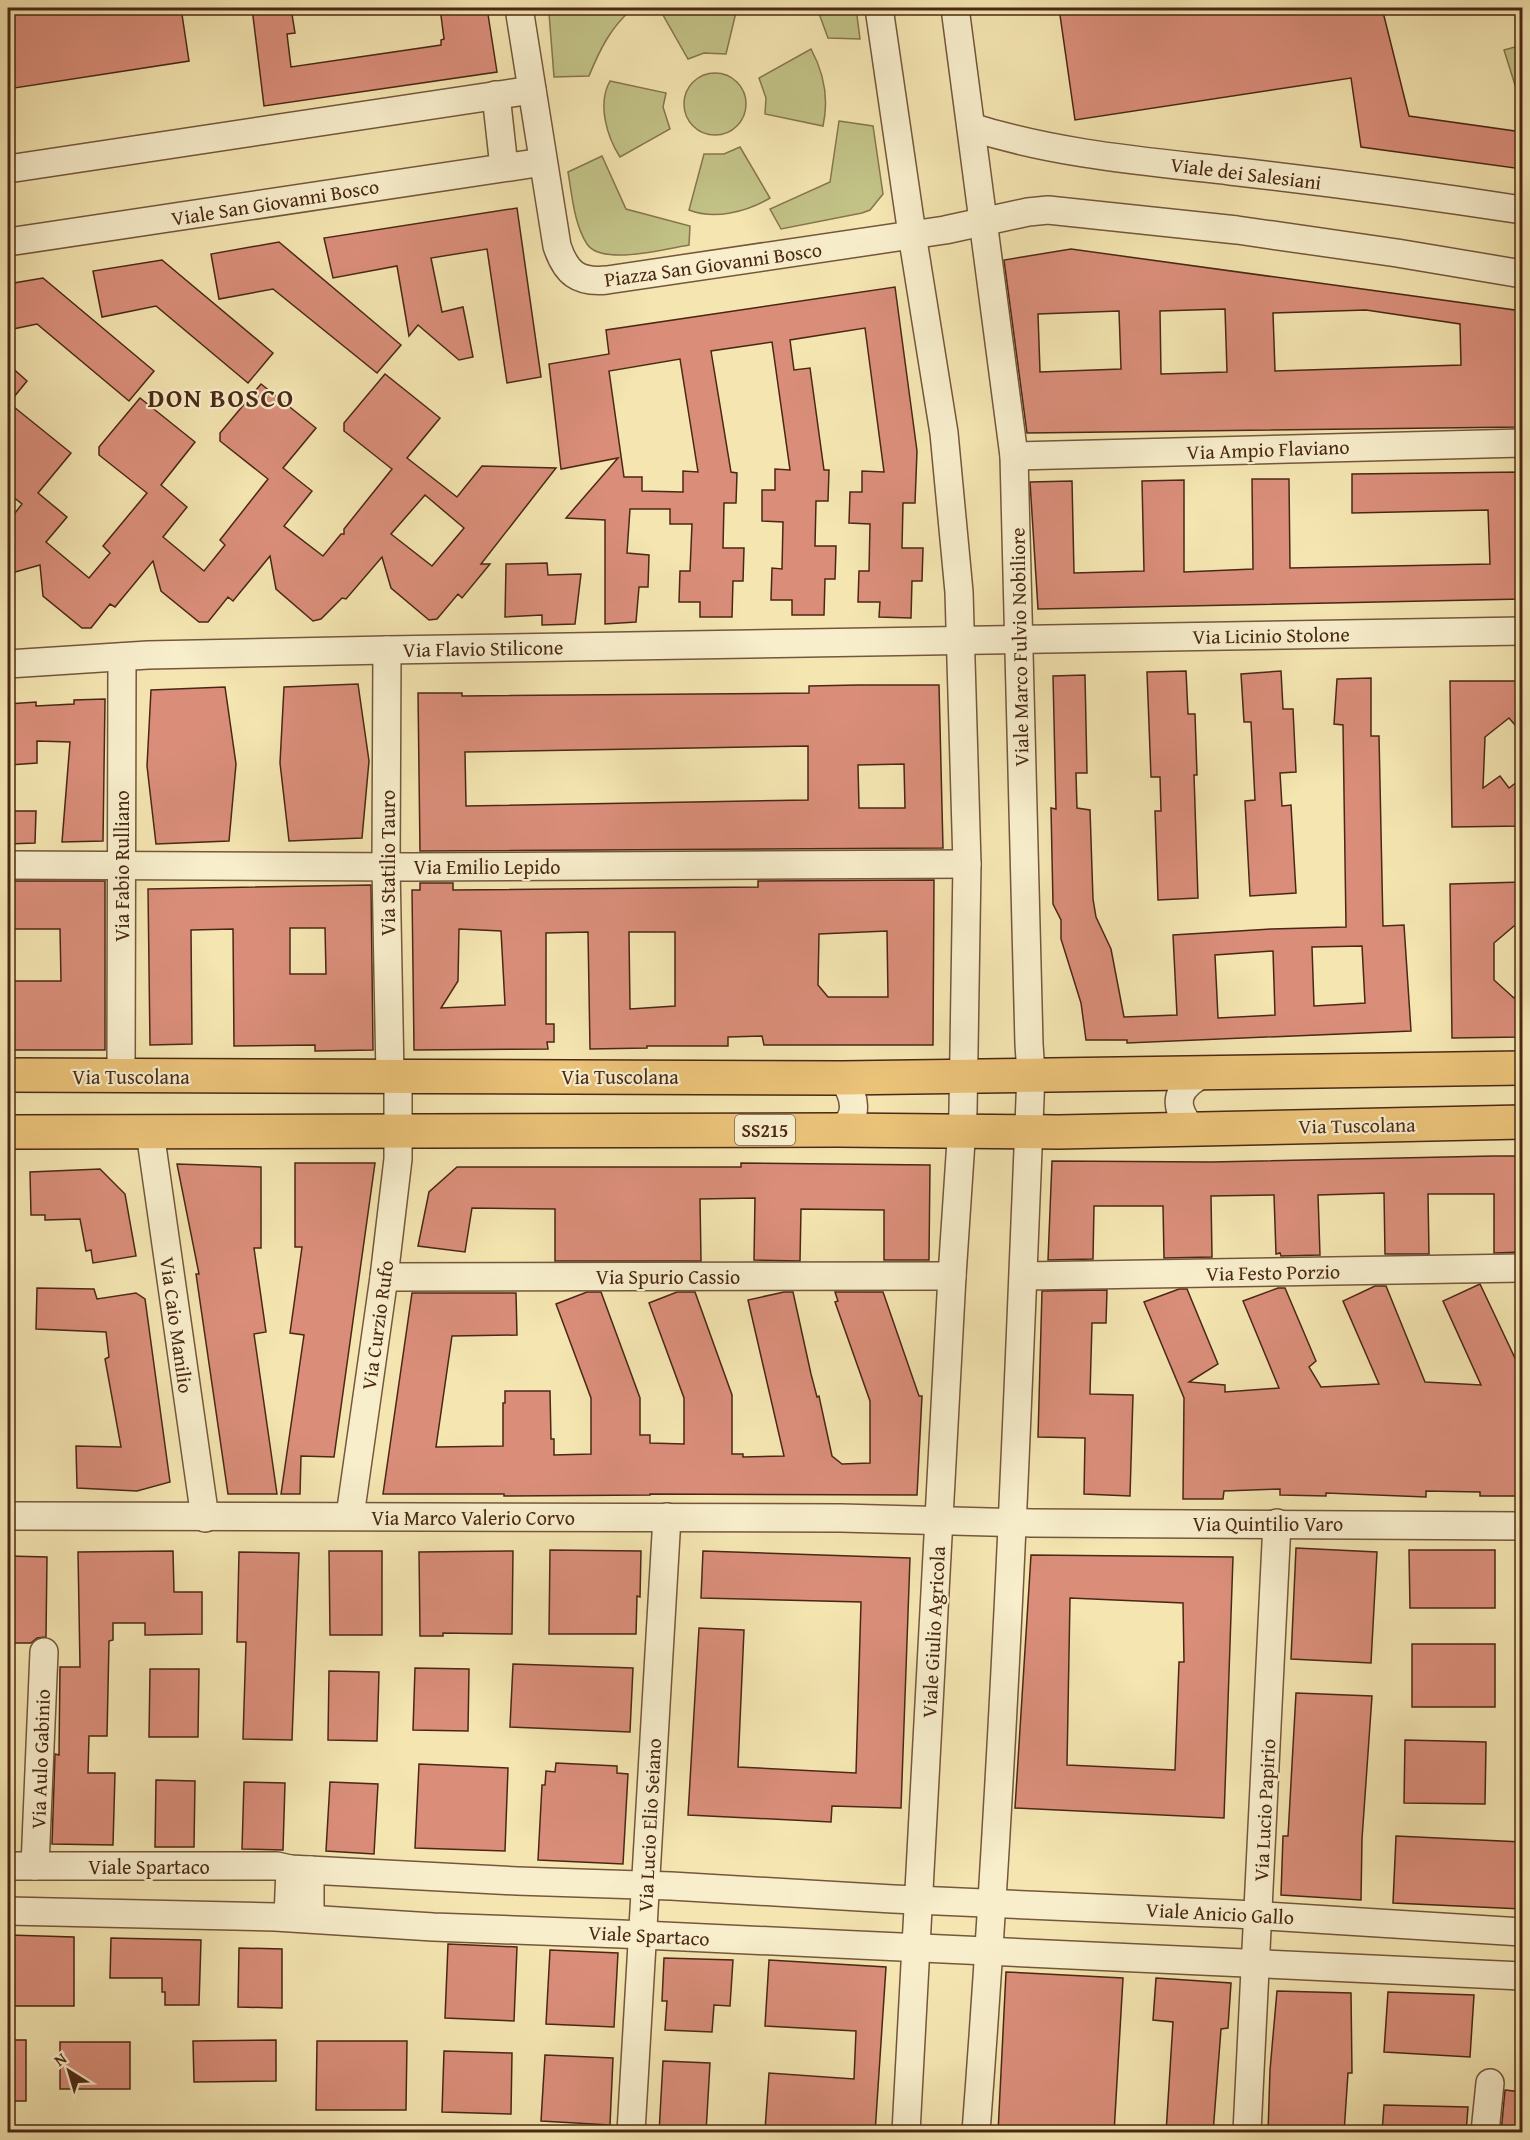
<svg xmlns="http://www.w3.org/2000/svg" width="1530" height="2140" font-family="'Gentium Book Plus',serif">
  <rect width="100%" height="100%" fill="#f4e5b1"/>
  <filter id="stains"><feTurbulence type="fractalNoise" baseFrequency=".00333" numOctaves="4"/><feColorMatrix values="0 0 0 0 .2 0 0 0 0 .09 0 0 0 0 .02 0 0 0 .5 -.17"/></filter>
  <radialGradient id="worn" r=".72"><stop offset=".6" stop-color="#630" stop-opacity="0"/><stop offset="1" stop-color="#630" stop-opacity=".3"/></radialGradient>
  <g fill="#c2c287" stroke="#86754e" stroke-width="1.5">
    <path d="M550 8H633C611 27 600 49 589 76L554 77 549 13Z"/>
    <path d="M659 8H737L726 54 704 53 688 59Z"/>
    <path d="M817 8H856L860 39 828 38Z"/>
    <path d="M1522 45V103L1521 104 1504 50Z"/>
    <path d="M811 49C824 73 829 99 823 126L765 114 766 98 759 78Z"/>
    <circle cx="715" cy="104" r="31"/>
    <path d="M610 81 666 93 663 107 670 129 620 157C607 137 597 104 610 81Z"/>
    <path d="M839 121 873 126 883 194 870 210 862 213 781 229 770 209 830 182Z"/>
    <path d="M740 147 770 198C747 212 714 220 689 210L704 154H724Z"/>
    <path d="M602 156 626 209 690 226 689 245C665 249 601 266 587 244 574 224 572 195 568 172Z"/>
  </g>
  <g fill="#da8e7a" stroke="#4a2815" stroke-width="1.5" fill-rule="evenodd">
    <path d="M8 8H181L189 61 8 89Z"/>
    <path d="M252 8H291L295 33 287 34 291 67 441 45V40L444 39 440 8H487L497 72 264 106Z"/>
    <path d="M1059 8H1382L1409 116 1522 132V169L1361 147 1351 78 1075 120Z"/>
    <path d="M517 208 541 377 507 383 487 249 431 258 442 312 463 307 473 357 459 360 418 325 409 336 397 266 333 278 324 238Z"/>
    <path d="M279 242 401 345 377 373 273 289 219 299 211 254Z"/>
    <path d="M1071 249 1522 311V427L1027 433 1004 260ZM1225 309 1227 372 1161 374 1160 311ZM1366 310 1460 324 1461 365 1275 371 1273 313ZM1119 311 1121 369 1040 372 1038 314Z"/>
    <path d="M162 260 273 353 248 383 156 306 102 317 93 271Z"/>
    <path d="M43 278 154 371 129 401 37 324 8 330V284Z"/>
    <path d="M895 287 917 451 915 503H903L902 548H923L922 581H912L911 618 879 617 880 602H858L859 571H869L870 524 849 523 850 492H862V471L884 472 865 328 790 340 794 370 810 368 824 470H829L828 501H816L815 546H836L835 579H825L824 615H792V600H771L772 568 782 569 783 522 762 521V490H775V469L790 470 772 342 711 351 731 472 737 473 736 503H724L723 548H744L743 581H733L732 617H700V602H679L680 571H690L692 524H670V509H630L627 553 649 555 648 587H639L636 622 605 624V520L566 518 618 458 561 469 549 364 609 354 606 330ZM680 359 698 472 683 471V492L642 491V477H624L609 371Z"/>
    <path d="M8 364 27 381 9 403 71 453 38 493 67 517 46 542 89 578 110 553 103 546 147 493 99 455V447L140 398 195 442 161 485 187 507 163 537 204 571 225 545 220 540 268 479 220 441V433L261 384 316 428 283 468 312 491 284 526 323 556 341 534H344V529L392 469 344 431V423L385 374 440 418 407 458 457 497 482 466 556 468 481 564H490L462 598 458 594 437 619 429 620 391 588 382 557 346 599 342 598 321 619 313 621 276 589 270 556 233 601 228 597 208 622H199L161 591 153 561 115 607 110 604 91 628H82L43 596 40 565 8 574V522L22 504 8 493ZM425 495 464 528 432 566 391 534Z"/>
    <path d="M1522 472V599L1038 609 1030 482 1072 481 1074 573 1144 571 1142 481 1184 480V572L1253 569 1252 479H1289L1290 568 1490 564 1488 510 1352 513V474Z"/>
    <path d="M547 563 548 575 581 574 575 624 542 625V615L505 617 506 564Z"/>
    <path d="M1186 671 1188 714H1195L1197 775H1194L1198 898 1158 900 1155 811H1161L1160 777H1151L1147 672Z"/>
    <path d="M1281 671 1283 709H1293L1296 772 1280 773 1282 806 1291 805 1296 893 1250 896 1245 801 1255 800 1251 722H1244L1241 674Z"/>
    <path d="M1085 675 1087 773H1076L1077 808 1090 810 1093 899 1096 917 1111 949 1124 1017 1177 1015 1173 935 1271 929 1346 927 1343 725 1334 724 1337 679 1371 678V736H1379L1383 926 1404 925 1411 1031 1127 1043V1040H1086L1081 1003 1061 939V920L1053 904 1051 808 1056 809 1053 676ZM1362 946 1365 1003 1314 1006 1312 947ZM1273 951 1275 1015 1218 1018 1215 955Z"/>
    <path d="M1450 681H1522V733L1509 718 1485 737 1483 788 1500 776 1509 788 1522 778V826L1452 827Z"/>
    <path d="M358 684 369 761 362 838 289 841 280 763 284 687Z"/>
    <path d="M858 685H939L943 848 420 851 418 693H462V696L809 693V686ZM808 746V800L466 806 465 752ZM904 764 905 808H859L858 765Z"/>
    <path d="M225 687 236 764 229 841 156 844 147 766 151 690Z"/>
    <path d="M105 699 103 841 62 842 70 742 37 741V763L10 765 8 704 36 702V706L74 704V700Z"/>
    <path d="M8 811H36L35 843 8 844Z"/>
    <path d="M934 880 933 1045H764L762 1036 728 1037V1046H647V1048L590 1049 588 932 546 933V1024H554V1042H547L548 1049 414 1050 412 890H420V883H453V890L758 887V881ZM459 929 501 931 505 1005 441 1008 458 981ZM887 931 888 997H828L818 985 819 934ZM629 932H675V1006L630 1009Z"/>
    <path d="M8 881H105V1050H8V981H61L60 929H8Z"/>
    <path d="M1522 882V926H1514L1494 943V980L1514 998 1522 989V1037L1452 1038 1450 884Z"/>
    <path d="M371 885 373 1050 315 1051V1045L234 1046 233 929 191 930 192 1044 150 1045 148 889ZM290 928H325L326 974H290Z"/>
    <path d="M1493 1156H1522V1252L1494 1253V1194H1428L1429 1254H1385L1384 1193 1318 1195 1320 1255 1281 1256 1280 1253 1276 1254 1274 1195 1211 1196 1212 1257 1164 1258 1163 1206H1094L1093 1259 1048 1260 1052 1161 1211 1162Z"/>
    <path d="M295 1163H375L334 1457 301 1456 300 1494H281L304 1335 290 1333 302 1247H295Z"/>
    <path d="M741 1163 930 1165 929 1260H884V1210L801 1209 800 1261 754 1260 755 1198 700 1199 701 1261H555V1209L472 1208 465 1252 418 1246 429 1192 457 1167H741Z"/>
    <path d="M177 1164 261 1167V1248H254L266 1332 254 1334 277 1494H228L196 1274H199Z"/>
    <path d="M100 1169 125 1194 136 1256 93 1263 91 1250 86 1251 80 1219 45 1220V1215H31L30 1172Z"/>
    <path d="M1480 1284 1522 1373V1496H1480V1492L1426 1491V1497L1326 1493V1496L1280 1495V1489L1224 1491 1223 1499H1183L1184 1398 1144 1302 1179 1289H1187L1218 1364 1189 1382 1225 1385V1392L1279 1388 1243 1301 1278 1288H1285L1316 1361 1309 1367 1321 1387 1379 1384 1343 1301 1375 1286H1386L1425 1382 1481 1385 1443 1301Z"/>
    <path d="M37 1288 94 1289 97 1299 136 1293 145 1299 170 1482 137 1491 77 1488 76 1446 121 1447 105 1359 109 1357 106 1332 36 1329Z"/>
    <path d="M1107 1290 1106 1323H1092L1090 1394 1133 1395 1130 1496 1084 1494 1085 1438 1038 1437 1042 1291Z"/>
    <path d="M587 1292H601L640 1398V1435H650V1443L684 1444V1398L649 1303 677 1292H695L732 1395V1454H743V1457L784 1456 748 1300 784 1292H793L811 1374 817 1397 819 1396 832 1456 842 1464 870 1463V1401L835 1302 838 1301 835 1292H883L919 1396H922L917 1495 650 1494V1495L504 1496V1494H383L412 1293H516L517 1335 452 1336 436 1447 503 1446V1403H505V1391H550L551 1439H554V1455L591 1454V1398L556 1304Z"/>
    <path d="M1296 1548 1377 1552 1371 1663 1291 1659Z"/>
    <path d="M550 1550 641 1551 640 1597 637 1596 636 1634H549Z"/>
    <path d="M1409 1550H1495V1608H1410Z"/>
    <path d="M173 1551 174 1592H202V1634L145 1635V1623H113V1640L109 1641 107 1736H89L88 1773H115L113 1845 52 1844 55 1754 59 1755 60 1667H80L78 1552Z"/>
    <path d="M329 1551H382V1635H330Z"/>
    <path d="M513 1551 512 1634 443 1633V1636H420L419 1552Z"/>
    <path d="M703 1551 910 1558 901 1808 832 1806 831 1822 688 1815 699 1628 744 1630 738 1767 856 1773 861 1602 701 1598Z"/>
    <path d="M239 1552 299 1553 292 1740 243 1739 246 1642H237Z"/>
    <path d="M1031 1555 1233 1557 1224 1818 1015 1808ZM1070 1598 1183 1603 1184 1662H1179L1175 1770 1067 1765Z"/>
    <path d="M8 1556 47 1557 46 1637 37 1638 31 1643H8Z"/>
    <rect x="1412" y="1644" width="83" height="63"/>
    <path d="M513 1664 633 1668 630 1732 510 1727Z"/>
    <path d="M415 1668 469 1669 468 1731 413 1730Z"/>
    <path d="M150 1669H199L198 1737H149Z"/>
    <path d="M329 1671 379 1672 377 1741 328 1740Z"/>
    <path d="M1296 1693 1372 1696 1362 1839 1361 1900 1281 1895 1283 1836H1288Z"/>
    <path d="M1405 1740 1486 1742 1485 1804 1404 1803Z"/>
    <path d="M556 1763 617 1766V1773L628 1774 623 1864 538 1860 542 1785H545L546 1771 555 1772Z"/>
    <path d="M419 1764 508 1768 505 1851 415 1848Z"/>
    <path d="M156 1780 195 1781 194 1847H155Z"/>
    <path d="M244 1782 285 1783 283 1850 242 1849Z"/>
    <path d="M330 1782 378 1784 374 1854 326 1851Z"/>
    <path d="M1396 1836 1522 1842V1909L1393 1903Z"/>
    <path d="M8 1935 74 1937V2006H8Z"/>
    <path d="M111 1938 201 1940 199 2005H165V1992H162V1978H110Z"/>
    <path d="M448 1944 517 1947 514 2021 445 2018Z"/>
    <path d="M239 1948 282 1949V2008L238 2007Z"/>
    <path d="M550 1950 618 1953 614 2027 546 2024Z"/>
    <path d="M664 1958 733 1960 730 2006 714 2005 712 2032 665 2030 667 2001H662Z"/>
    <path d="M769 1960 886 1967 875 2133H801L765 2130 769 2073 854 2079 856 2031 765 2026Z"/>
    <path d="M1006 1972 1123 1978 1114 2133H998Z"/>
    <path d="M1156 1978 1231 1983 1228 2028 1221 2029 1213 2133H1166L1173 2022 1153 2020Z"/>
    <path d="M1277 1991 1351 1993 1352 2073H1348L1344 2133H1268L1270 2070Z"/>
    <path d="M1388 1992 1474 1995 1470 2057 1384 2052Z"/>
    <rect x="8" y="2040" width="18" height="61"/>
    <path d="M276 2040V2081L194 2082 193 2041Z"/>
    <path d="M317 2041H407L406 2110H316Z"/>
    <rect x="60" y="2042" width="70" height="47"/>
    <path d="M444 2051 512 2053 511 2114 442 2112Z"/>
    <path d="M545 2055 613 2058 610 2125 541 2121Z"/>
    <path d="M663 2061 710 2063 706 2133H659Z"/>
    <path d="M1505 2090 1522 2092V2133H1501Z"/>
    <path d="M1384 2105 1468 2107 1466 2133H1382Z"/>
  </g>
  <g fill="none" stroke-linecap="round" stroke-linejoin="round">
    <defs>
      <g id="minor">
        <path d="M519 8 557 246C566 273 578 283 607 280L945 230 1028 212 1048 210 1237 230 1397 253 1522 274"/>
        <path d="M879 8 912 234 944 433 959 592 967 864 963 1111 952 1276 906 2132"/>
        <path d="M955 8 1014 456 1029 1044 1031 1074C1017 1427 1003 1780 976 2132"/>
        <path d="M496 95 504 167"/>
        <path d="M971 127C1056 154 1142 161 1230 171 1328 182 1425 195 1522 210"/>
        <path d="M8 169 532 90"/>
        <path d="M8 242 543 162"/>
        <path d="M1014 456 1522 443"/>
        <path d="M387 650 386 866 390 1076"/>
        <path d="M8 664 148 655 387 650 1522 631"/>
        <path d="M8 865 410 867 967 864"/>
        <path d="M121 1076 122 657"/>
        <path d="M1191 1128C1171 1103 1177 1088 1204 1073"/>
        <path d="M838 1130C861 1119 855 1095 842 1078"/>
        <path d="M150 1132 205 1518"/>
        <path d="M1024 1276 1522 1268"/>
        <path d="M384 1277 952 1276"/>
        <path d="M8 1516 841 1518 1032 1523 1522 1526"/>
        <path d="M350 1516 384 1277 398 1159V1076"/>
        <path d="M8 1866H277L290 1869 517 1881 671 1886 893 1899 1235 1914 1522 1932"/>
        <path d="M35 1866 44 1652"/>
        <path d="M8 1911 275 1917 433 1927 621 1934 1522 1976"/>
        <path d="M288 1917 290 1869"/>
        <path d="M310 1918V1870"/>
        <path d="M631 2132 667 1517"/>
        <path d="M1247 2132 1277 1523"/>
        <path d="M1485 2132 1490 2083"/>
      </g>
      <g id="major">
        <path d="M8 1075 842 1078 1522 1068"/>
        <path d="M8 1132 838 1130 1059 1132 1522 1122"/>
      </g>
    </defs>
    <use href="#minor" stroke="#74573c" stroke-width="30"/>
    <use href="#major" stroke="#4a2815" stroke-width="36"/>
    <use href="#minor" stroke="#f8eecc" stroke-width="27"/>
    <use href="#major" stroke="#eac278" stroke-width="33"/>
  </g>
  <g text-anchor="middle" dominant-baseline="central" stroke-width="4.5" stroke-linejoin="round" paint-order="stroke">
    <rect fill="#f8eecc" stroke="#7e634c" stroke-width="1.5" x="735" y="1115" width="60" height="30" rx="4.5"/>
    <g font-size="18" font-weight="bold" fill="#4a2815">
      <text x="765" y="1130">SS215</text>
    </g>
    <g font-size="20" fill="#4a2815" stroke="#f8eecc">
      <text transform="translate(1246 173) rotate(7)">Viale dei Salesiani</text>
      <text transform="translate(275 202) rotate(-9)">Viale San Giovanni Bosco</text>
      <text transform="translate(713 264) rotate(-8)">Piazza San Giovanni Bosco</text>
      <text transform="translate(1268 449) rotate(-2)">Via Ampio Flaviano</text>
      <text transform="translate(1271 635) rotate(-1)">Via Licinio Stolone</text>
      <text transform="translate(1019 647) rotate(-91)">Viale Marco Fulvio Nobiliore</text>
      <text transform="translate(483 648) rotate(-1)">Via Flavio Stilicone</text>
      <text transform="translate(387 863) rotate(-90)">Via Statilio Tauro</text>
      <text transform="translate(121 866) rotate(-90)">Via Fabio Rulliano</text>
      <text x="487" y="866">Via Emilio Lepido</text>
      <text x="131" y="1076">Via Tuscolana</text>
      <text x="620" y="1076">Via Tuscolana</text>
      <text transform="translate(1357 1125) rotate(-1)">Via Tuscolana</text>
      <text transform="translate(1273 1272) rotate(-1)">Via Festo Porzio</text>
      <text x="668" y="1276">Via Spurio Cassio</text>
      <text transform="translate(177 1325) rotate(82)">Via Caio Manilio</text>
      <text transform="translate(377 1325) rotate(-82)">Via Curzio Rufo</text>
      <text x="473" y="1517">Via Marco Valerio Corvo</text>
      <text x="1268" y="1523">Via Quintilio Varo</text>
      <text transform="translate(933 1632) rotate(-87)">Viale Giulio Agricola</text>
      <text transform="translate(40 1759) rotate(-88)">Via Aulo Gabinio</text>
      <text transform="translate(1264 1810) rotate(-87)">Via Lucio Papirio</text>
      <text transform="translate(649 1825) rotate(-87)">Via Lucio Elio Seiano</text>
      <text x="149" y="1866">Viale Spartaco</text>
      <text transform="translate(1220 1913) rotate(3)">Viale Anicio Gallo</text>
      <text transform="translate(649 1935) rotate(3)">Viale Spartaco</text>
    </g>
    <g font-size="26" font-weight="bold" letter-spacing="1.5" fill="#4a2815" stroke="#f8eecc">
      <text x="221" y="397">DON BOSCO</text>
    </g>
  </g>
  <rect width="1530" height="2140" fill="none" stroke="#f4e5b1" stroke-width="30"/>
  <rect x="9" y="9" width="1512" height="2122" fill="none" stroke="#4a2815" stroke-width="3"/>
  <rect x="15" y="15" width="1500" height="2110" fill="none" stroke="#4a2815" stroke-width="1.5"/>
  <g transform="translate(69 2071) rotate(323)" stroke="#f8eecc" stroke-width="4.5" paint-order="stroke">
  <path d="M0-4.5L10 22L0 15L-10 22Z" fill="#4a2815"/>
  <text y="-9" font-size="16" font-weight="bold" text-anchor="middle" fill="#4a2815">N</text>
  </g>
  <rect width="100%" height="100%" filter="url(#stains)"/>
  <rect width="100%" height="100%" fill="url(#worn)"/>
</svg>
